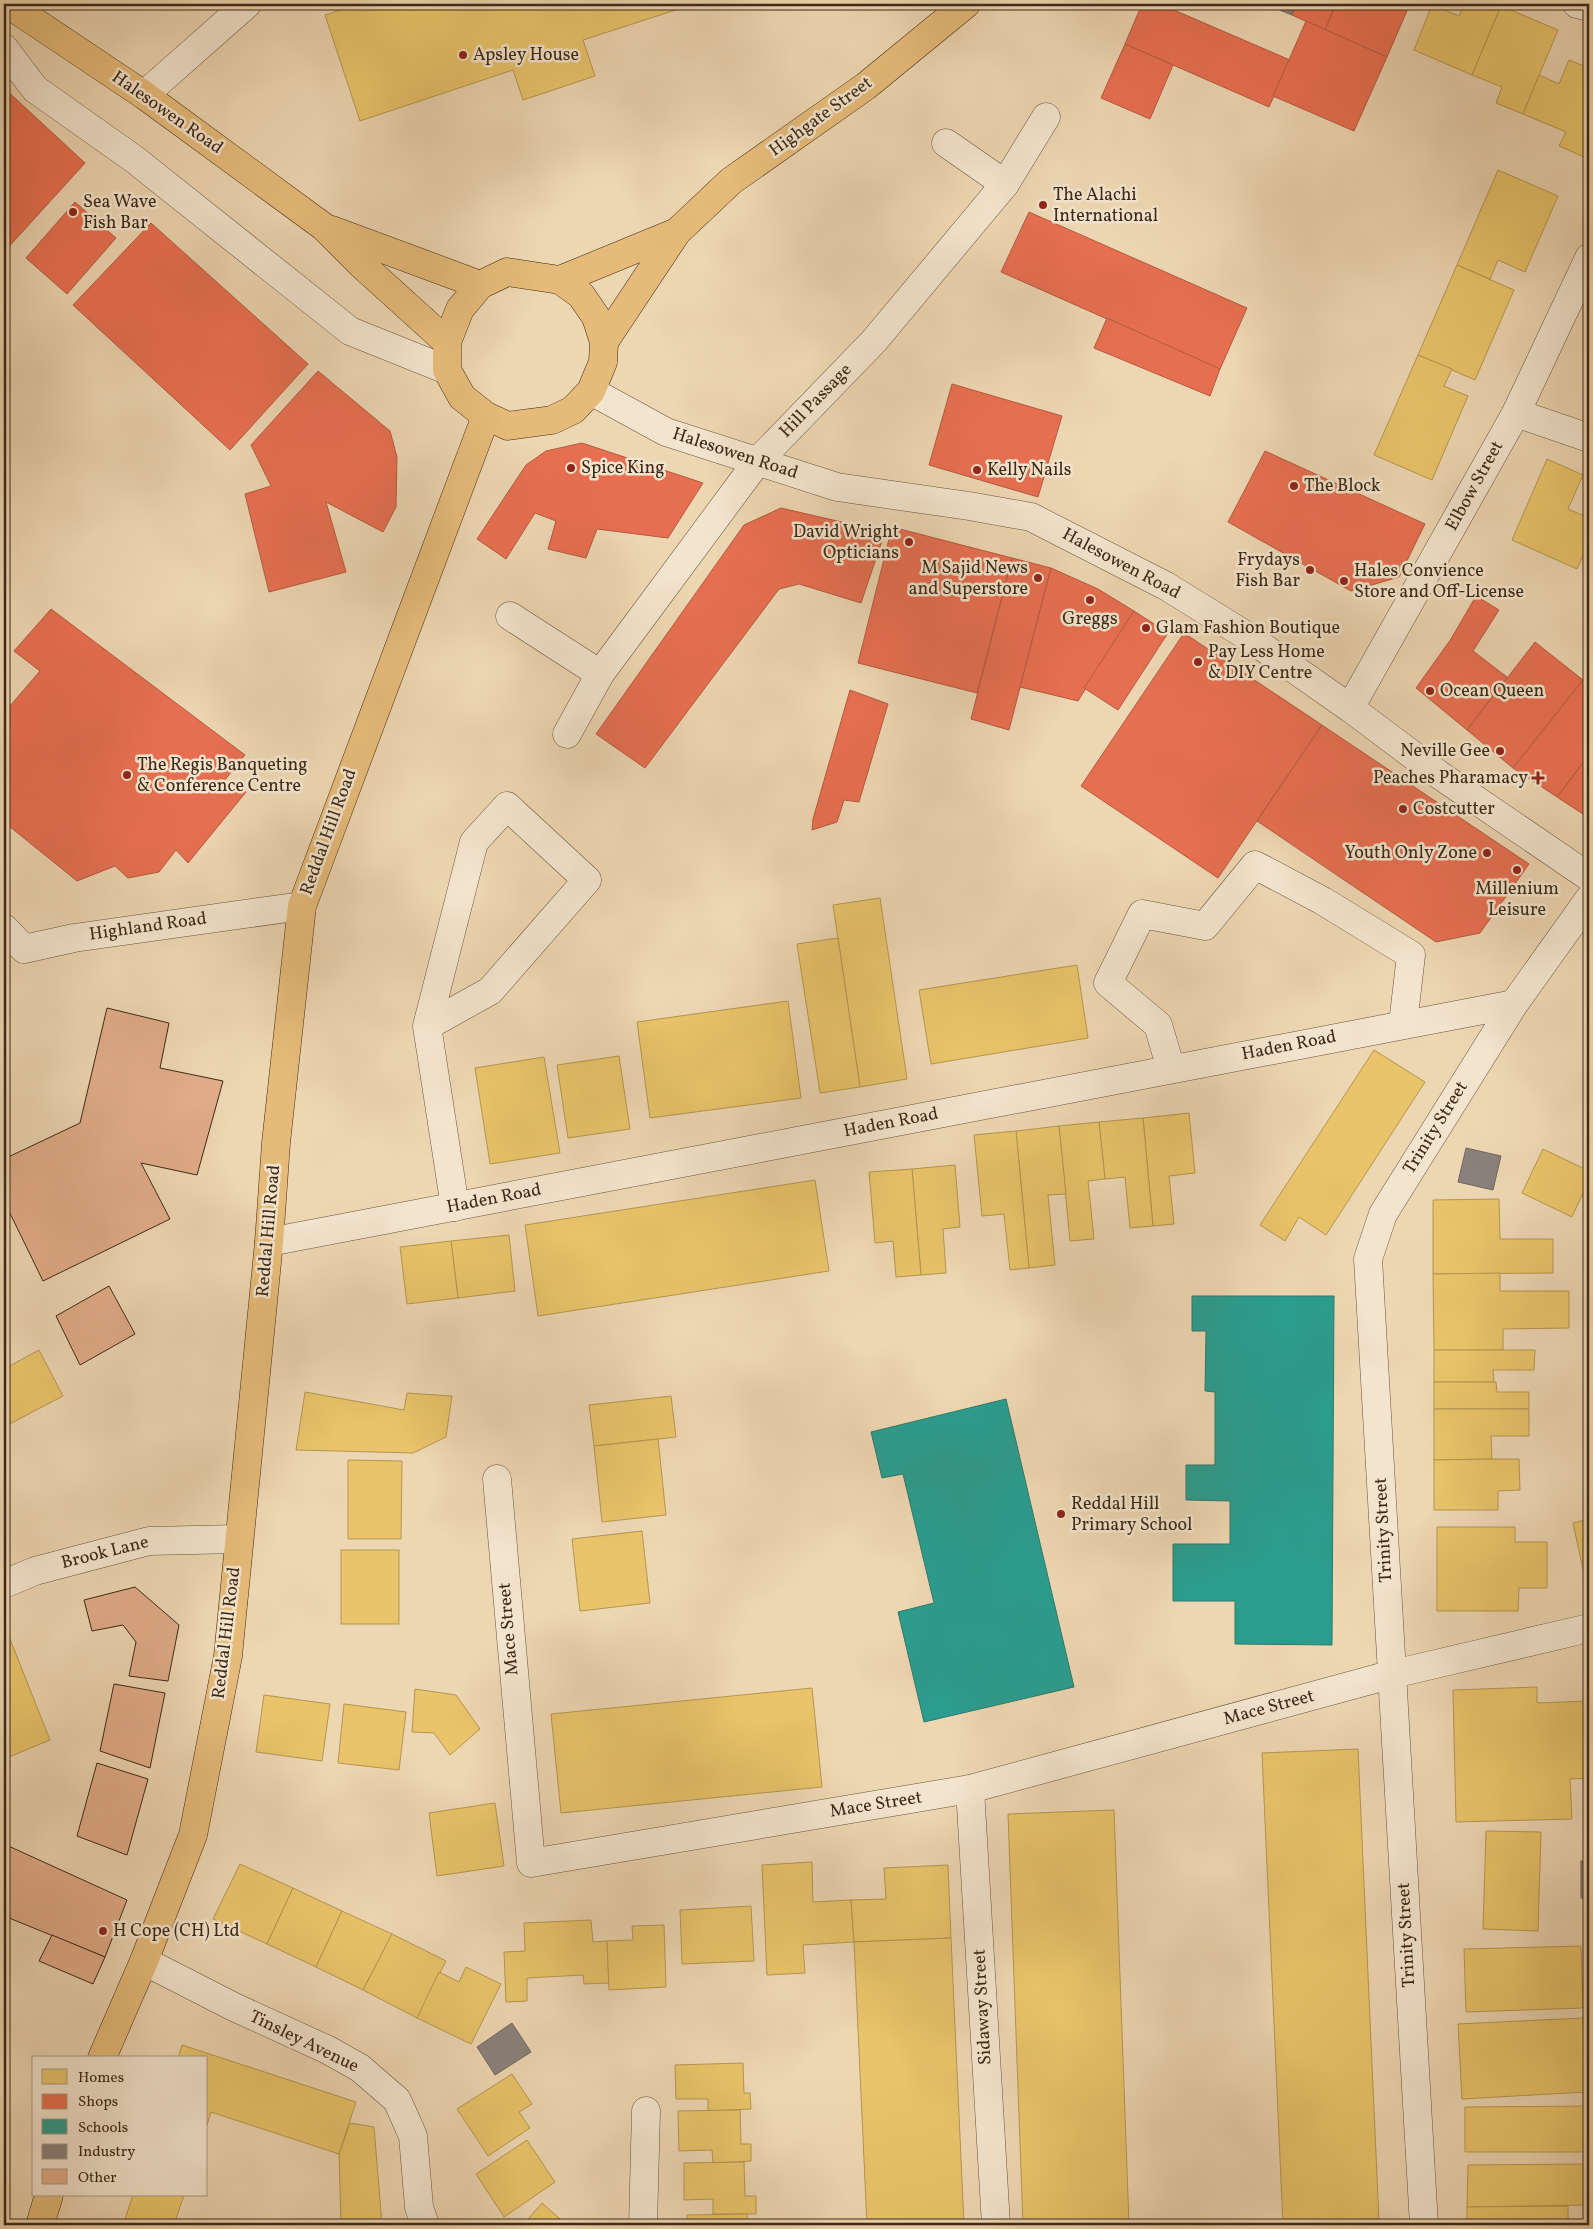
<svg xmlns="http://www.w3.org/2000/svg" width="1593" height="2229" font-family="Vollkorn,serif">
  <rect width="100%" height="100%" fill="#edd6b2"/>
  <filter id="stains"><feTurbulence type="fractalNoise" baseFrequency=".004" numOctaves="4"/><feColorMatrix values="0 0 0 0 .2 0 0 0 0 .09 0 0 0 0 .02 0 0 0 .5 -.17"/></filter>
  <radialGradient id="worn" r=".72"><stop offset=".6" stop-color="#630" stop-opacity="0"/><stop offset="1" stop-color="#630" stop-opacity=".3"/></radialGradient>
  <g fill="#e9c46a" stroke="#b59651">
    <path d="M359 4H694L583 40 595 76 523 100 513 70 360 121 325 15Z"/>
    <path d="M1464 4H1496L1501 6 1472 75 1414 50 1432 5 1459 16Z"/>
    <path d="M1501 6 1558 30 1523 114 1496 103 1502 87 1472 75Z"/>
    <path d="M1569 60 1589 68V146L1584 157 1559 146 1566 132 1523 114 1539 75 1559 84Z"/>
    <path d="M1498 170 1558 196 1525 272 1498 260 1490 279 1457 265Z"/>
    <path d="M1457 265 1514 290 1475 380 1418 355Z"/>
    <path d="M1418 355 1452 369 1444 386 1468 396 1432 480 1374 455Z"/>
    <path d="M1547 459 1583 475 1568 509 1589 518V542L1577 569 1512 540Z"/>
    <path d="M1589 542V559L1583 556Z"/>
    <path d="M880 898 907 1079 860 1087 833 905Z"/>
    <path d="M838 938 860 1087 820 1093 797 944Z"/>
    <path d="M1077 965 1088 1038 931 1064 919 990Z"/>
    <path d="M788 1001 801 1098 650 1118 637 1022Z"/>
    <path d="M1374 1050 1425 1082 1326 1235 1299 1217 1285 1241 1260 1225Z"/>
    <path d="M619 1056 630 1129 568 1138 557 1065Z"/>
    <path d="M544 1057 560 1153 490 1164 475 1068Z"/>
    <path d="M1189 1113 1195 1173 1169 1176 1174 1224 1153 1226 1143 1118Z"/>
    <path d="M1143 1118 1153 1226 1130 1228 1125 1177 1105 1179 1099 1122Z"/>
    <path d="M1099 1122 1105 1179 1088 1181 1094 1239 1070 1241 1059 1126Z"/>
    <path d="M1059 1126 1066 1194 1048 1195 1055 1265 1029 1268 1016 1131Z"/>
    <path d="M1016 1131 1029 1268 1010 1270 1004 1214 982 1216 974 1135Z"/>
    <path d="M1543 1149 1589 1171V1180L1572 1217 1522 1193Z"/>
    <path d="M955 1165 960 1227 943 1229 946 1273 921 1275 912 1169Z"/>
    <path d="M912 1169 921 1275 896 1277 893 1241 875 1243 869 1172Z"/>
    <path d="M815 1180 829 1271 538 1316 525 1225Z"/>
    <path d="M1499 1199 1500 1239H1553V1273L1433 1274V1200Z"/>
    <path d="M509 1235 515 1291 458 1298 451 1241Z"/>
    <path d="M451 1241 458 1298 407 1304 400 1247Z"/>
    <path d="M1500 1273V1291H1569V1328L1503 1329V1350H1434L1433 1274Z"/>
    <path d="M39 1350 63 1396 4 1427V1369Z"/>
    <path d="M1434 1350H1535L1534 1370H1493L1494 1382H1434Z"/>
    <path d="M1434 1382H1496L1497 1392H1529V1409H1434Z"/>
    <path d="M305 1392 404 1410 407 1393 452 1396 446 1437 413 1453 296 1450Z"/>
    <path d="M671 1396 676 1437 594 1446 589 1405Z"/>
    <path d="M1434 1409H1529V1436H1491L1492 1459 1434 1460Z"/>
    <path d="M658 1439 666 1515 602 1522 594 1446Z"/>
    <path d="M1492 1459H1519L1520 1490 1498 1491V1510H1434V1460Z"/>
    <path d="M348 1460 402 1461 401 1539H348Z"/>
    <path d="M1589 1519V1578L1585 1579 1573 1523Z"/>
    <path d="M1437 1527H1515V1542H1547V1588H1519L1518 1611H1437Z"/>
    <path d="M642 1531 650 1603 580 1611 572 1539Z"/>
    <rect x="341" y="1550" width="58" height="74"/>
    <path d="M4 1624 50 1740 4 1759Z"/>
    <path d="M1537 1687V1703L1589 1701V1778L1570 1779 1572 1819 1456 1822 1453 1690Z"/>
    <path d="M812 1688 822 1787 561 1813 551 1714Z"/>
    <path d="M415 1689 456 1695 480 1729 450 1755 434 1733 412 1732Z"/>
    <path d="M264 1695 330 1704 322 1761 256 1752Z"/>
    <path d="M344 1704 406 1712 399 1770 338 1763Z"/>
    <path d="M1358 1749 1379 2222 1283 2225 1262 1753Z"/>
    <path d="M495 1803 504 1866 437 1876 429 1813Z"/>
    <path d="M1114 1810 1129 2225H1023L1008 1814Z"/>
    <path d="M1486 1831 1541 1832 1538 1931 1483 1929Z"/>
    <path d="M812 1862 813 1902 851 1900 854 1942 803 1945 805 1973 767 1975 762 1865Z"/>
    <path d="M240 1864 293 1888 267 1944 213 1919Z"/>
    <path d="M948 1865 951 1938 854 1942 851 1900 886 1899 884 1868Z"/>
    <path d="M293 1888 342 1911 316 1967 267 1944Z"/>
    <path d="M751 1906 754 1961 682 1964 680 1910Z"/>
    <path d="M342 1911 392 1934 363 1990 316 1967Z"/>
    <path d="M591 1920 593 1942 607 1941 609 1983 584 1984 583 1975 527 1978V2001L506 2002 504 1952 525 1951 524 1923Z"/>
    <path d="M664 1925 666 1987 609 1990 607 1941 633 1940 632 1926Z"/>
    <path d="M392 1934 446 1961 417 2018 363 1990Z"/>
    <path d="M951 1938 964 2225H867L854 1942Z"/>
    <path d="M1581 1946 1583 2008 1466 2012 1464 1949Z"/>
    <path d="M466 1967 501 1984 471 2044 417 2018 439 1972 459 1982Z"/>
    <path d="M1583 2018 1586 2092 1462 2099 1458 2024Z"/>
    <path d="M182 2045 356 2102 339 2154 211 2112 206 2128V2058H178Z"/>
    <path d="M743 2063 744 2093H750L751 2109 708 2111V2099H676L675 2065Z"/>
    <path d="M512 2074 532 2104 519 2112 530 2128 488 2156 457 2109Z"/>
    <path d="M1589 2106V2152H1465V2107Z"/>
    <path d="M740 2110 741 2144H751V2161L713 2163 712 2150 679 2151 678 2111Z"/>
    <path d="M350 2123 374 2127 382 2225H341L339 2154Z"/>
    <path d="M527 2140 555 2182 504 2217 476 2174Z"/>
    <path d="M744 2162 745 2196H756V2214H713V2199L684 2200V2163Z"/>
    <path d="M1589 2164V2205L1467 2207 1468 2165Z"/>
    <path d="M133 2195H184L174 2225H123Z"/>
    <path d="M542 2203 567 2225H523Z"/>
    <path d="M1568 2206V2225H1467V2207Z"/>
    <path d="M747 2214 748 2225H687V2215Z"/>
  </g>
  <g fill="#e76f51" stroke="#b45a3f">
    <path d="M1142 4H1160L1290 60 1269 107 1125 44Z"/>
    <path d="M1297 4H1336L1325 30 1292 15Z"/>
    <path d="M1336 4H1410L1387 57 1325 30Z"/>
    <path d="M1306 21 1387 57 1354 131 1273 96Z"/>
    <path d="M1125 44 1173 65 1150 119 1101 98Z"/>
    <path d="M4 88 85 163 4 252Z"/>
    <path d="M75 202 116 238 67 294 26 258Z"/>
    <path d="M1029 212 1247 308 1220 369 1001 272Z"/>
    <path d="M151 223 308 364 230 450 73 305Z"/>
    <path d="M1107 318 1220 369 1210 396 1094 348Z"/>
    <path d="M318 371 390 431 397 457 396 507 383 532 326 502 346 572 269 592 245 494 271 486 251 445Z"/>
    <path d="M952 384 1062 416 1038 497 929 465Z"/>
    <path d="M582 443 703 483 668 538 597 529 586 558 548 549 556 521 535 513 506 559 477 539 526 465 546 451Z"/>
    <path d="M1265 451 1425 524 1399 577 1351 591 1228 522Z"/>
    <path d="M781 508 885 532 861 603 799 584 779 589 645 768 596 734 744 525Z"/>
    <path d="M892 527 1012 558 977 693 858 663Z"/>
    <path d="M1012 558 1051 568 1009 730 971 719Z"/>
    <path d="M1051 568 1098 589 1134 611 1078 701 1020 687Z"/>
    <path d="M1476 596 1499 610 1473 651 1507 677 1467 730 1416 688 1451 639Z"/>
    <path d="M51 609 245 755 224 781 246 792 188 863 176 850 159 872 128 878 115 866 77 881 4 822V713L40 671 14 651Z"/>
    <path d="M1134 611 1168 633 1118 710 1084 688Z"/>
    <path d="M1184 633 1322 725 1218 878 1081 786Z"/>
    <path d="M1535 642 1583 680 1513 768 1467 730Z"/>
    <path d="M1583 680 1589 685V755L1557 797 1513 768Z"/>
    <path d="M850 690 888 704 859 802 844 800 837 822 812 830 813 819Z"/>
    <path d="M1322 725 1529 864 1480 933 1436 942 1257 821Z"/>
    <path d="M1589 755V818L1557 797Z"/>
    <path d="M1589 958V968L1584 966Z"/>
  </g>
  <g fill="#2a9d8f" stroke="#307a6b">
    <path d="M1192 1296H1334L1332 1645 1235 1644V1601H1173V1544H1230V1501L1186 1500V1465H1215V1392L1205 1391 1206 1331H1192Z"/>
    <path d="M1006 1399 1074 1687 924 1722 898 1612 934 1603 903 1474 882 1478 871 1432Z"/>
  </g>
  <g fill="#8a817c" stroke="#73675d">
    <path d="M1265 4H1297L1292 15Z"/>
    <path d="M1466 1148 1501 1156 1493 1190 1458 1182Z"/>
    <rect x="1581" y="1861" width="8" height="37"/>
    <path d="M512 2023 531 2052 495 2075 477 2047Z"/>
  </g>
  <g fill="#e1ac89" stroke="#3d2916">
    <path d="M107 1008 169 1023 160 1068 223 1081 197 1175 141 1163 170 1219 43 1281 4 1201V1159L80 1123Z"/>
    <path d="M109 1286 135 1334 80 1365 56 1316Z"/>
    <path d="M135 1587 179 1625 168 1681 129 1676 136 1642 123 1625 92 1631 84 1600Z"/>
    <path d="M114 1684 165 1693 150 1768 100 1751Z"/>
    <path d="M97 1763 148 1779 127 1855 77 1836Z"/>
    <path d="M4 1844 127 1900 105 1957 4 1916Z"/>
    <path d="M52 1935 105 1957 93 1984 39 1961Z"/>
  </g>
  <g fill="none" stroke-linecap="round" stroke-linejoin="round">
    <defs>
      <g id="minor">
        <path d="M1577 4 1589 7"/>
        <path d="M4 48 35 89 134 159 350 331 447 370"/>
        <path d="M144 95 247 4"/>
        <path d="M946 143 1005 184"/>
        <path d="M591 391 666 432 837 487 969 506 1031 517 1166 586 1247 636 1350 708 1438 774 1589 877"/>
        <path d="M1516 413 1589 438"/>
        <path d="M510 616 600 674"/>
        <path d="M1350 708 1516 413 1589 258"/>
        <path d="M567 734 600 674 757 462 874 341 1005 184 1046 117"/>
        <path d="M4 928 24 949 74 938 302 906"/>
        <path d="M427 1026 490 991 587 880 507 806 474 842 427 1026 455 1207"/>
        <path d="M1171 1069 1158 1025 1108 983 1142 914 1205 926 1255 865 1323 901 1411 955 1403 1024"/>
        <path d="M269 1242 1514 1004"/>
        <path d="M497 1479 531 1863 970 1789 1393 1674 1589 1628"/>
        <path d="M4 1584 35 1571 149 1541 239 1539"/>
        <path d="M970 1789 996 2225"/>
        <path d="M144 1961 234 2007 328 2050 360 2068 397 2100 413 2136 419 2207 425 2225"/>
        <path d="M643 2225 646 2111"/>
        <path d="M1424 2225 1368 1259 1383 1214 1514 1004 1589 899"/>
      </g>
      <g id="major">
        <path d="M8 4 144 95 324 227 362 265 447 342"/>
        <path d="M332 230 480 285"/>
        <path d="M507 272 560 280 581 295 596 317 604 342 603 362 591 391 573 410 552 420 508 426 486 416 462 397 447 370V342L460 309 480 285Z"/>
        <path d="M560 280 677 232"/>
        <path d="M604 342 677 232 731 181 866 86 966 4"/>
        <path d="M102 2058 144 1961 193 1835 228 1656 269 1242 276 1143 302 906 486 416"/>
        <path d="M40 2225 49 2195"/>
      </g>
    </defs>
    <use href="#minor" stroke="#69543d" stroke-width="29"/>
    <use href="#major" stroke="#3d2916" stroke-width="29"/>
    <use href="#minor" stroke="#f3e4cd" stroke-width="28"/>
    <use href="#major" stroke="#e6bb79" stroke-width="28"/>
  </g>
  <g fill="#8f2418" stroke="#f3e4cd" stroke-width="2">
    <circle cx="463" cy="55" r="5"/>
    <circle cx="1043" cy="205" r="5"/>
    <circle cx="73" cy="212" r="5"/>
    <circle cx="571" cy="468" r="5"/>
    <circle cx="977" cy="470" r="5"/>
    <circle cx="1294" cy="486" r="5"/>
    <circle cx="909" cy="542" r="5"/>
    <circle cx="1310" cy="570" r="5"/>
    <circle cx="1038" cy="578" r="5"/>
    <circle cx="1344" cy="581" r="5"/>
    <circle cx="1090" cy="600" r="5"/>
    <circle cx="1146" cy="628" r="5"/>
    <circle cx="1198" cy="662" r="5"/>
    <circle cx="1430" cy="691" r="5"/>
    <circle cx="1500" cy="751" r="5"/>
    <circle cx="127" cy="775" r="5"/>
    <path d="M1535.5 770.5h5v5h5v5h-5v5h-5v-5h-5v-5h5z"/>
    <circle cx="1403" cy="809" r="5"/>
    <circle cx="1487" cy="853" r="5"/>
    <circle cx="1517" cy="870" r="5"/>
    <circle cx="1061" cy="1514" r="5"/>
    <circle cx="103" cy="1931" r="5"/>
  </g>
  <g text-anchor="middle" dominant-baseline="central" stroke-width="5" stroke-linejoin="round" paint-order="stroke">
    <g font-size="18" fill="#3d2916" stroke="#f3e4cd" text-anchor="start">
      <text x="473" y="55">Apsley House</text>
      <text x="1053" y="195">The Alachi<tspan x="1053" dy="21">International</tspan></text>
      <text x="83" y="202">Sea Wave<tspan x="83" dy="21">Fish Bar</tspan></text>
      <text x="581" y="468">Spice King</text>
      <text x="987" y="470">Kelly Nails</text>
      <text x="1304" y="486">The Block</text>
      <text x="899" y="532" text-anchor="end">David Wright<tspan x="899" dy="21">Opticians</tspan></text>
      <text x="1300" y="560" text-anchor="end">Frydays<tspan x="1300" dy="21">Fish Bar</tspan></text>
      <text x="1028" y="568" text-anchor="end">M Sajid News<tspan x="1028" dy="21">and Superstore</tspan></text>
      <text x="1354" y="571">Hales Convience<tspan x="1354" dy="21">Store and Off-License</tspan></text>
      <text x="1090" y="619" text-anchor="middle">Greggs</text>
      <text x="1156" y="628">Glam Fashion Boutique</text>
      <text x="1208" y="652">Pay Less Home<tspan x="1208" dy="21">&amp; DIY Centre</tspan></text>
      <text x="1440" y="691">Ocean Queen</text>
      <text x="1490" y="751" text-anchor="end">Neville Gee</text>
      <text x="137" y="765">The Regis Banqueting<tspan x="137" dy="21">&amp; Conference Centre</tspan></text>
      <text x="1528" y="778" text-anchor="end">Peaches Pharamacy</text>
      <text x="1413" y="809">Costcutter</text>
      <text x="1477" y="853" text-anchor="end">Youth Only Zone</text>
      <text x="1517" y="889" text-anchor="middle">Millenium<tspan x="1517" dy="21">Leisure</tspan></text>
      <text x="1071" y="1504">Reddal Hill<tspan x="1071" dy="21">Primary School</tspan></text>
      <text x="113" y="1931">H Cope (CH) Ltd</text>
    </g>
    <g font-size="18" fill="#3d2916" stroke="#f3e4cd">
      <text transform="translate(167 113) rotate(35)">Halesowen Road</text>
      <text transform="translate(821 117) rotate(-36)">Highgate Street</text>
      <text transform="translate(816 401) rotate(-46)">Hill Passage</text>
      <text transform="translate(735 454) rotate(18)">Halesowen Road</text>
      <text transform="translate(1475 486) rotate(-61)">Elbow Street</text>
      <text transform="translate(1121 564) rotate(28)">Halesowen Road</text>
      <text transform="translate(329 832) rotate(-70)">Reddal Hill Road</text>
      <text transform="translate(148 927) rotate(-8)">Highland Road</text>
      <text transform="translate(1289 1046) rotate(-11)">Haden Road</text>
      <text transform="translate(891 1123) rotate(-11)">Haden Road</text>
      <text transform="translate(1436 1128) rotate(-58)">Trinity Street</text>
      <text transform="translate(494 1199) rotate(-11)">Haden Road</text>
      <text transform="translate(269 1231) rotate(-85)">Reddal Hill Road</text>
      <text transform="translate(1384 1530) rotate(-93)">Trinity Street</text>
      <text transform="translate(105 1553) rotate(-14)">Brook Lane</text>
      <text transform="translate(509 1629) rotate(-95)">Mace Street</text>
      <text transform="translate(227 1633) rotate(-83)">Reddal Hill Road</text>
      <text transform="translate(1269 1708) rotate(-15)">Mace Street</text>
      <text transform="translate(876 1805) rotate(-9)">Mace Street</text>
      <text transform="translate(1407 1935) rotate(-93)">Trinity Street</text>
      <text transform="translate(983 2007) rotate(-93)">Sidaway Street</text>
      <text transform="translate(304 2042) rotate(26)">Tinsley Avenue</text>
    </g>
  </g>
  <rect width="1593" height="2229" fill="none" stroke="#edd6b2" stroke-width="20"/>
  <rect x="5" y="5" width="1583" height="2219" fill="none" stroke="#3d2916" stroke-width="2.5"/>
  <rect x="10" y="10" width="1573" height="2209" fill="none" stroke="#3d2916"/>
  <rect x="32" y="2056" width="175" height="140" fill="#f3e4cd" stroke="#aa9984"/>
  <rect x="42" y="2069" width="25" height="15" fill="#e9c46a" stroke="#aa9984"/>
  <text x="78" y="2082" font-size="15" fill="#3d2916">Homes</text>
  <rect x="42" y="2094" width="25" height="15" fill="#e76f51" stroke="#aa9984"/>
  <text x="78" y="2106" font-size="15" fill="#3d2916">Shops</text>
  <rect x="42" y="2119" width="25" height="15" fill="#2a9d8f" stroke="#aa9984"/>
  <text x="78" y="2132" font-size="15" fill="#3d2916">Schools</text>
  <rect x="42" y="2144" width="25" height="15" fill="#8a817c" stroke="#aa9984"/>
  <text x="78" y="2156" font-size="15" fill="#3d2916">Industry</text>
  <rect x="42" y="2169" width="25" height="15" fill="#e1ac89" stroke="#aa9984"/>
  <text x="78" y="2182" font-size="15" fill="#3d2916">Other</text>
  <rect width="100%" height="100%" filter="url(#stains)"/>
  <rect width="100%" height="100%" fill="url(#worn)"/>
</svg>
